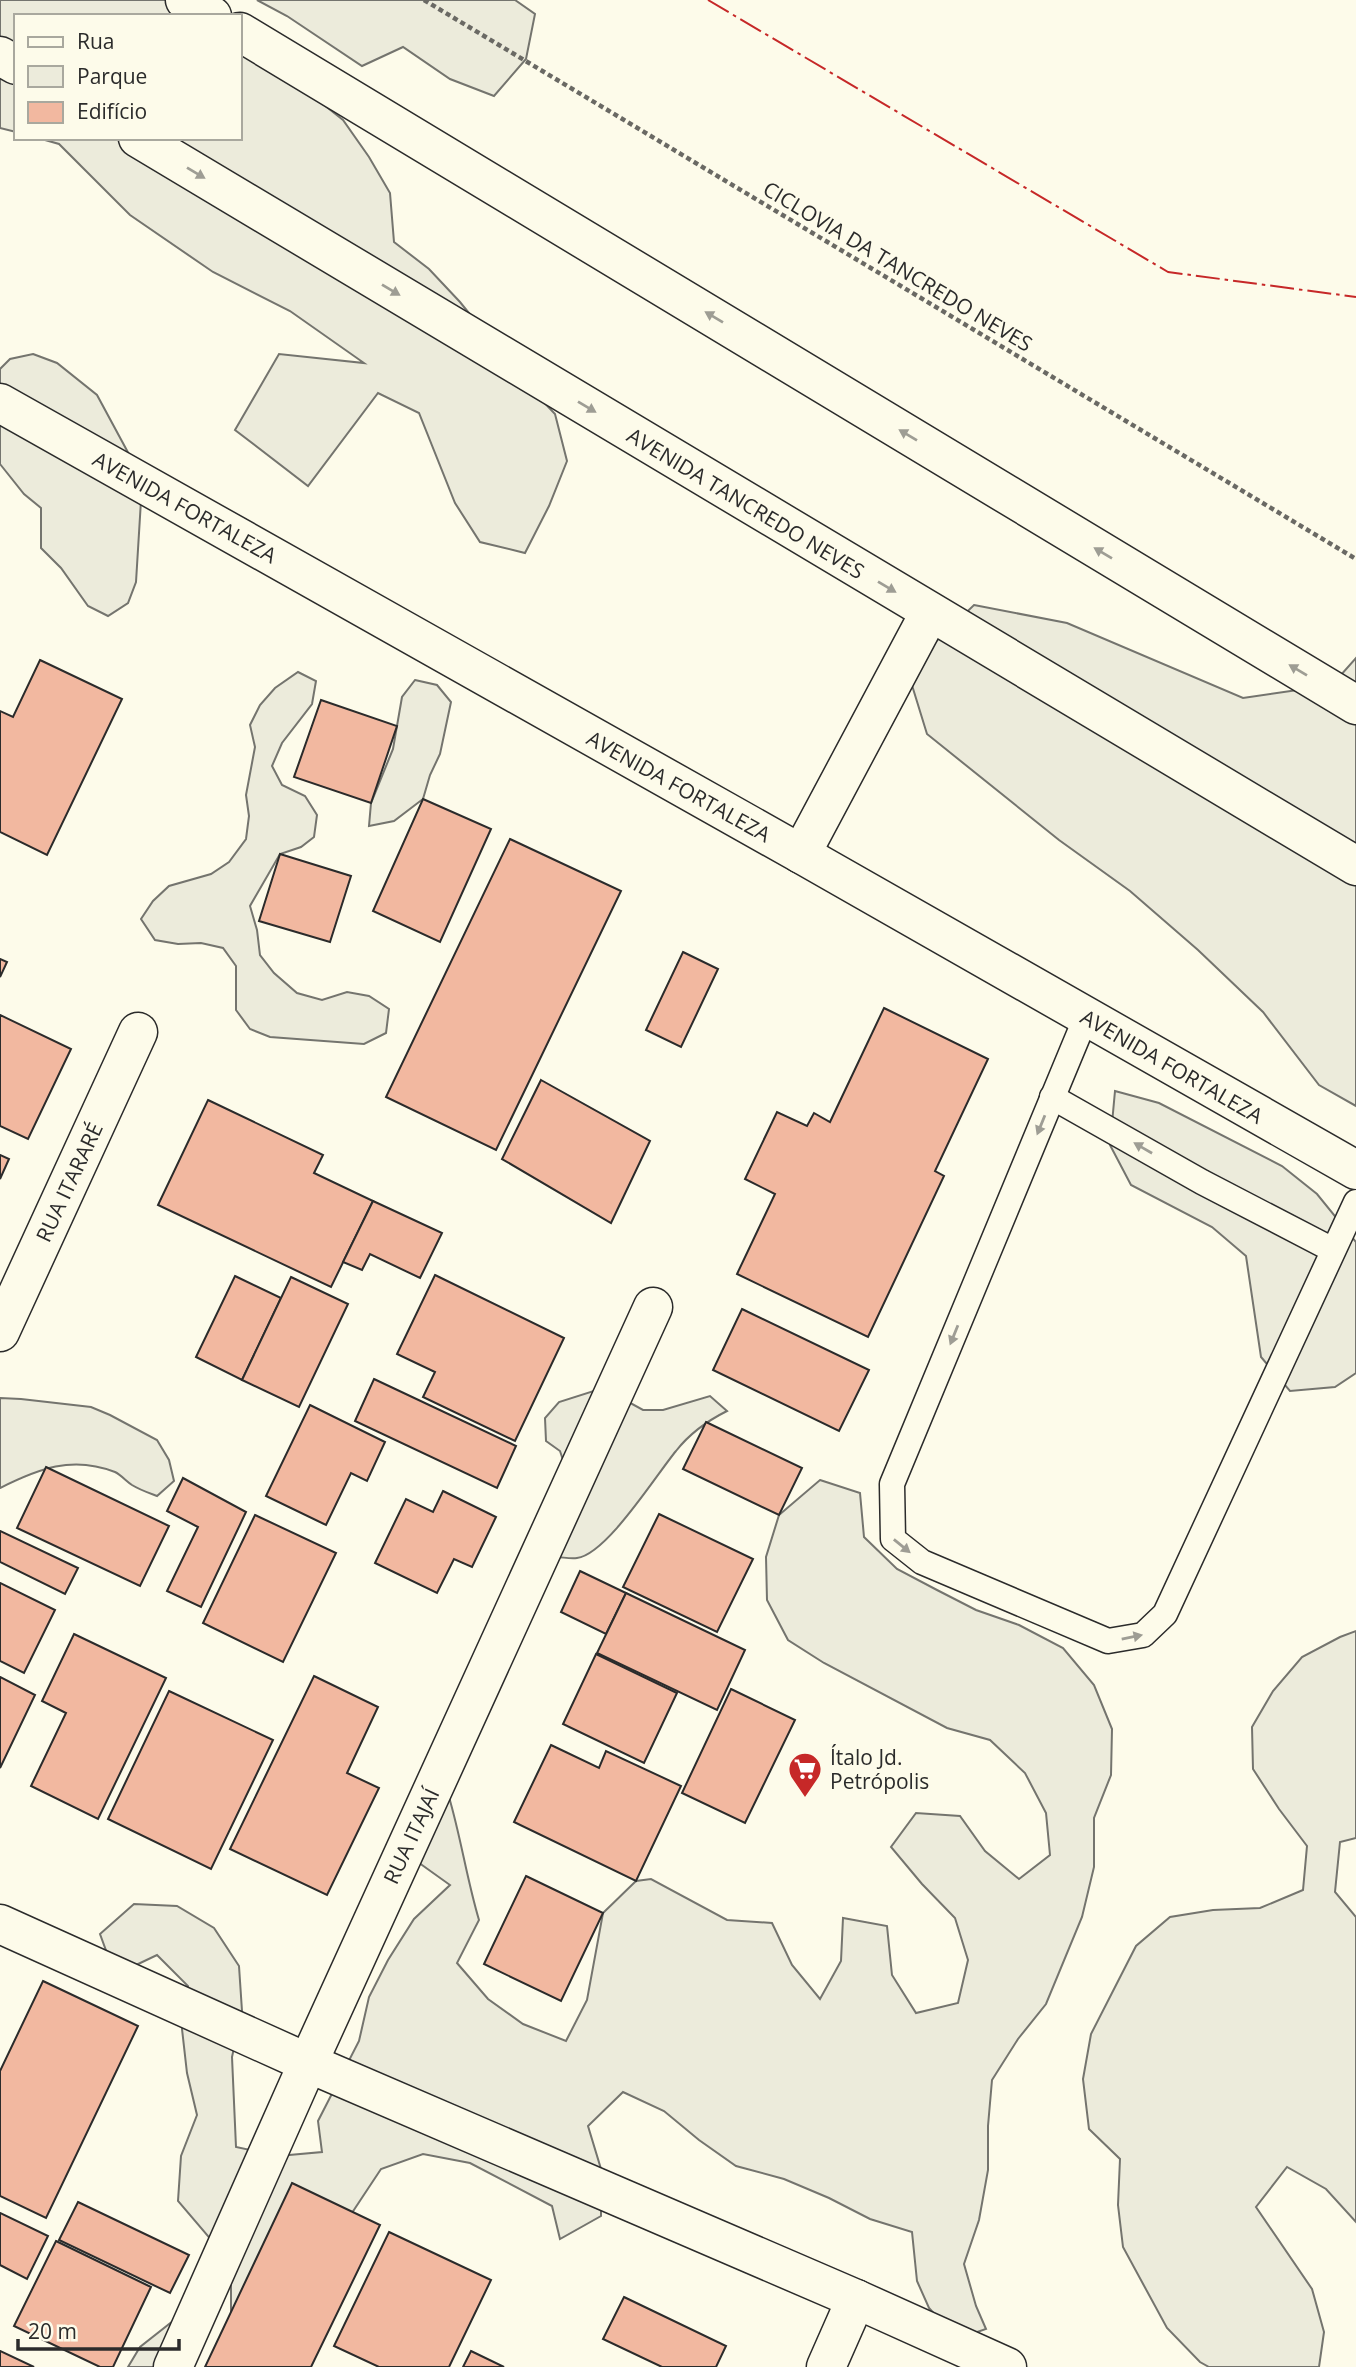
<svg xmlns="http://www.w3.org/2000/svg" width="1356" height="2367" font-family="'Open Sans',sans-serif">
  <rect width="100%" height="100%" fill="#fdfbea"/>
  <g fill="#ecebdb" stroke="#74746e" stroke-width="2">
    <path d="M0 0H184L193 16H16V132L0 128Z"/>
    <path d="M257 0H515L535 14 526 59 494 96 450 79 403 47 362 66 287 16Z"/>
    <path d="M240 52 309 93 343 120 369 157 390 193 394 242 429 269 460 302 523 380 555 414 567 461 549 506 525 553 480 542 455 503 419 413 378 393 308 486 235 430 279 354 364 363 290 311 213 272 130 215 59 144 38 138H240Z"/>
    <path d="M33 354 57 363 97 395 131 458 142 484 136 582 128 603 108 616 88 606 61 568 41 548V508L24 494 0 464V369L10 359Z"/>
    <path d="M974 605 1067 623 1243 698 1332 685 1356 658V1106L1319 1085 1263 1012 1198 950 1130 891 1059 840 927 734 907 669Z"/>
    <path d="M298 672 316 681 312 704 282 743 272 766 282 785 305 796 317 815 314 837 301 847 280 854 250 906 257 930 260 955 274 973 297 993 322 1000 347 992 369 996 389 1009 386 1033 364 1044 270 1037 250 1029 236 1010V966L223 948 201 943 178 944 155 940 141 919 153 901 169 886 211 874 229 862 246 839 249 816 246 795 255 747 250 725 260 705 275 688Z"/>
    <path d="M415 680 437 685 451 702 440 754 430 775 423 799 394 821 369 826 371 803 393 749 402 697Z"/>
    <path d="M1115 1091 1159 1103 1282 1166 1317 1194 1356 1242V1373L1335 1387 1290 1391 1261 1357 1246 1256 1212 1227 1131 1185 1110 1145Z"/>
    <path d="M603 1388 643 1410H663L710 1396 727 1411C707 1421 690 1433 676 1451 656 1475 607 1554 577 1558 570 1559 562 1557 555 1557L567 1472 560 1451 546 1441 545 1418 559 1402Z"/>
    <path d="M0 1398 21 1399 91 1407 110 1415 157 1440 169 1460 174 1481 157 1496C149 1493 140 1490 132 1485 126 1481 121 1475 115 1472 72 1455 38 1469 0 1488Z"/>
    <path d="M820 1480 860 1493 864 1537 897 1569 937 1590 976 1610 1019 1625 1063 1648 1094 1685 1112 1729 1111 1775 1094 1818V1867L1082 1917 1046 2004 1018 2039 992 2080 988 2126V2170L979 2220 964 2264 976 2306 986 2329 957 2339 929 2308 917 2281 912 2232 870 2219 829 2198 784 2179 736 2166 699 2140 664 2111 623 2092 588 2126 601 2169V2216L560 2239 552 2206 470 2163 423 2154 381 2169 330 2246 231 2316V2272L208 2236 178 2201 181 2156 197 2115 187 2073 182 2029 188 1986 157 1955 115 1975 100 1934 134 1904 177 1906 214 1928 239 1966 242 2011 232 2057 236 2147 278 2156 322 2152 318 2121 359 2041 369 1997 388 1960 414 1919 450 1885 415 1860 449 1797C461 1838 467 1880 479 1920L457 1963 488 1999 523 2024 566 2041 587 2000 603 1913 636 1881 651 1879 727 1920 772 1923 792 1965 820 1999 841 1961 843 1918 887 1926 892 1975 916 2013 958 2003 968 1960 955 1918 922 1884 891 1847 916 1813 960 1816 985 1851 1019 1879 1050 1855 1046 1813 1025 1773 990 1740 947 1728 824 1663 788 1640 767 1600 766 1557 779 1515Z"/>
    <path d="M1356 1631V1838L1340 1842 1335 1892 1356 1917V2222L1326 2189 1287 2167 1256 2207 1312 2289 1324 2332 1319 2367H1209L1200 2362 1167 2328 1123 2247 1118 2205 1120 2159 1089 2129 1083 2079 1091 2034 1136 1946 1170 1917 1213 1910 1260 1908 1303 1890 1307 1846 1279 1809 1253 1769 1252 1727 1273 1691 1302 1657 1340 1637Z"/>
    <path d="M178 2317 190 2367H128L140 2347Z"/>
  </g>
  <g fill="#f2b8a0" stroke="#2b2b2b" stroke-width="2">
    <path d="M40 660 122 699 47 855 0 832V711L13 717Z"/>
    <path d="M321 700 397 726 371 803 294 777Z"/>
    <path d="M423 799 491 829 440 942 373 911Z"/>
    <path d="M510 839 621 891 496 1150 386 1097Z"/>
    <path d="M280 854 351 876 330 942 259 921Z"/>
    <path d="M683 952 718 969 681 1047 646 1030Z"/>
    <path d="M0 959 7 962 0 977Z"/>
    <path d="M884 1008 988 1059 935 1171 944 1176 868 1337 737 1274 775 1194 745 1179 777 1112 807 1126 814 1113 830 1122Z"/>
    <path d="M0 1015 71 1049 28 1139 0 1126Z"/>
    <path d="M541 1080 650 1141 611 1223 502 1159Z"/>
    <path d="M208 1100 323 1155 314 1173 373 1201 331 1287 158 1205Z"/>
    <path d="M0 1155 9 1159 0 1179Z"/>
    <path d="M373 1201 442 1233 420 1278 370 1254 362 1270 343 1262Z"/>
    <path d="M435 1275 564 1338 515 1441 423 1397 435 1372 397 1354Z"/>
    <path d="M235 1276 281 1298 242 1380 196 1357Z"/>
    <path d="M291 1277 348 1304 299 1407 242 1380Z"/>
    <path d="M742 1309 869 1370 839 1431 713 1370Z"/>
    <path d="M374 1379 516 1446 497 1488 355 1421Z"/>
    <path d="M310 1405 385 1442 367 1481 351 1473 326 1525 266 1496Z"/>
    <path d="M706 1422 802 1468 779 1515 683 1469Z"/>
    <path d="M46 1467 169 1526 140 1586 17 1528Z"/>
    <path d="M183 1478 246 1512 201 1607 167 1591 198 1527 167 1511Z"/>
    <path d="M443 1491 496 1517 472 1567 454 1559 437 1593 375 1563 406 1499 433 1512Z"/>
    <path d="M659 1514 753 1559 717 1632 623 1587Z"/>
    <path d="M255 1515 336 1553 283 1662 203 1623Z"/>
    <path d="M0 1531 78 1568 65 1594 0 1562Z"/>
    <path d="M580 1571 626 1593 606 1634 561 1612Z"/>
    <path d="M0 1583 55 1610 24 1673 0 1661Z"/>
    <path d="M626 1593 745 1650 717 1710 597 1653Z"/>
    <path d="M74 1634 166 1678 98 1819 31 1786 66 1713 42 1701Z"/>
    <path d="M596 1654 677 1693 644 1763 563 1724Z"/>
    <path d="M314 1676 378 1707 347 1773 379 1788 327 1895 230 1849Z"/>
    <path d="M0 1677 35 1695 0 1768Z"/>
    <path d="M731 1689 795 1720 745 1823 682 1793Z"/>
    <path d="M169 1691 273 1740 211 1869 108 1819Z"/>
    <path d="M551 1745 599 1768 606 1751 681 1786 636 1881 514 1822Z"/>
    <path d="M526 1876 603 1913 561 2001 484 1964Z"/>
    <path d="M43 1981 138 2026 46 2218 0 2196V2071Z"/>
    <path d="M292 2183 380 2225 311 2367H205Z"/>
    <path d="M78 2202 189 2255 170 2293 59 2240Z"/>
    <path d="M0 2213 48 2236 27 2279 0 2265Z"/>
    <path d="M389 2232 491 2280 449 2367H379L334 2346Z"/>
    <path d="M56 2241 151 2287 113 2367H100L14 2326Z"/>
    <path d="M624 2297 726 2346 716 2367H662L603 2339Z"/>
    <path d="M0 2351 34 2367H0Z"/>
    <path d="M471 2351 504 2367H463Z"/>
  </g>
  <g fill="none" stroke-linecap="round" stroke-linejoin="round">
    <defs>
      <g id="service">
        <path d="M1086 1017 892 1484 893 1539 922 1562 1108 1641 1143 1635 1165 1614 1356 1202"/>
        <path d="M1052 1097 1202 1182 1333 1250"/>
      </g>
      <g id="minor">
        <path d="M0 1332 138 1032"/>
        <path d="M173 2367 308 2063 653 1307"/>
        <path d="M826 2367 856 2299"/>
      </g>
      <g id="tertiary">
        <path d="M0 403 801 854 1356 1170"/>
        <path d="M801 854 930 612"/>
        <path d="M0 1924 308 2063 856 2299 1007 2367"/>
      </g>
      <g id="primary">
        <path d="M185 0 212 16"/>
        <path d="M240 32 1356 705"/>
        <path d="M0 56 16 65"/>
        <path d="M138 138 1356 866"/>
      </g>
    </defs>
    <use href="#service" stroke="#2b2b2b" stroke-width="27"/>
    <use href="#minor" stroke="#2b2b2b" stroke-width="41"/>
    <use href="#tertiary" stroke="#2b2b2b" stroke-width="41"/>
    <use href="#primary" stroke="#2b2b2b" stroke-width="41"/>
    <path stroke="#6a6964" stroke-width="4.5" stroke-dasharray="5 3.5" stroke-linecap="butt" d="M424 0 1356 559"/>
    <use href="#service" stroke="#fdfbea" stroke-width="24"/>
    <use href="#minor" stroke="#fdfbea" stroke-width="38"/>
    <use href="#tertiary" stroke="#fdfbea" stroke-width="38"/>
    <use href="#primary" stroke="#fdfbea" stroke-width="38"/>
    <path stroke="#c62828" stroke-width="2" stroke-dasharray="24 5 3.5 5" stroke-linecap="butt" d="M708 0 1168 272 1356 297"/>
  </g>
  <defs><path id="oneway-solid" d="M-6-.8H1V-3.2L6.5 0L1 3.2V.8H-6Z" transform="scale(1.75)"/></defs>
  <g fill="#9e9d94">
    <use href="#oneway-solid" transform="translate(196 173) rotate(31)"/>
    <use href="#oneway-solid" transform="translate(391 290) rotate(31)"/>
    <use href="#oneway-solid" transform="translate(714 317) rotate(-149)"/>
    <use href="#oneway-solid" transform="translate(587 407) rotate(31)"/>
    <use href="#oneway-solid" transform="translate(908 435) rotate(-149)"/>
    <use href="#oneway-solid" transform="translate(1103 553) rotate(-149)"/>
    <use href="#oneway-solid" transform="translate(887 587) rotate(31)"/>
    <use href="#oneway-solid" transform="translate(1298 670) rotate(-149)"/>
    <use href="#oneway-solid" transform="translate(1041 1125) rotate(112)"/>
    <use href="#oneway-solid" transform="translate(1143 1148) rotate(-150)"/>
    <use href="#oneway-solid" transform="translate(954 1335) rotate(112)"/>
    <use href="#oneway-solid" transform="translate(902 1546) rotate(39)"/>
    <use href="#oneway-solid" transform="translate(1132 1637) rotate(-11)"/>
  </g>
  <defs>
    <symbol id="supermarket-pin" viewBox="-11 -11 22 30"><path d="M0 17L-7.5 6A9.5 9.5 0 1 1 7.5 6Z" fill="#c62828" stroke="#fdfbea"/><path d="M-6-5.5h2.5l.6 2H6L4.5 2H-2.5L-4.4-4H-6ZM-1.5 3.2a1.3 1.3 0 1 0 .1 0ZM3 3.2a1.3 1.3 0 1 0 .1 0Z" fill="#fff"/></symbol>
  </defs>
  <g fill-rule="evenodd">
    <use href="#supermarket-pin" x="786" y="1750" width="38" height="52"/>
  </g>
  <g text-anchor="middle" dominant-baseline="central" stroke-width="5" stroke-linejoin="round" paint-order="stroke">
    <g font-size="21" fill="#2b2b2b" stroke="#fdfbea">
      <text transform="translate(898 266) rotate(31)">CICLOVIA DA TANCREDO NEVES</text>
      <text transform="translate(746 503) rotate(31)">AVENIDA TANCREDO NEVES</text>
      <text transform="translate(185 507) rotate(29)">AVENIDA FORTALEZA</text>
      <text transform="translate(679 786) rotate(29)">AVENIDA FORTALEZA</text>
      <text transform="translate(1172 1066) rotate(30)">AVENIDA FORTALEZA</text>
      <text transform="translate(69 1182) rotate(-65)">RUA ITARARÉ</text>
      <text transform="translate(411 1836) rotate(-65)">RUA ITAJAÍ</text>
    </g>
    <g font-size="21" fill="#2b2b2b" stroke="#fdfbea" text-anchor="start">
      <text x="830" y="1757">Ítalo Jd.<tspan x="830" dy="24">Petrópolis</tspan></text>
    </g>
  </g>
  <rect x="14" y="14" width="228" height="126" fill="#fdfbea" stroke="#a9a89e" stroke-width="2"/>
  <rect x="28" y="37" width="35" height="10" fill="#fdfbea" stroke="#a9a89e" stroke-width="2"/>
  <text x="77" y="49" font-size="21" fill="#2b2b2b">Rua</text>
  <rect x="28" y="66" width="35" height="21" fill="#ecebdb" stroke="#a9a89e" stroke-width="2"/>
  <text x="77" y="84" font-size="21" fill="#2b2b2b">Parque</text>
  <rect x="28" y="102" width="35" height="21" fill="#f2b8a0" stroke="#a9a89e" stroke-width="2"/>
  <text x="77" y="119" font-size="21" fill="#2b2b2b">Edifício</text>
  <path d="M18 2339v10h161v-10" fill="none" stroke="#2b2b2b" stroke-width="3.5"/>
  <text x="28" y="2339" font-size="21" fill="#2b2b2b" stroke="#fdfbea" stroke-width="5" paint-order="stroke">20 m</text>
</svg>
